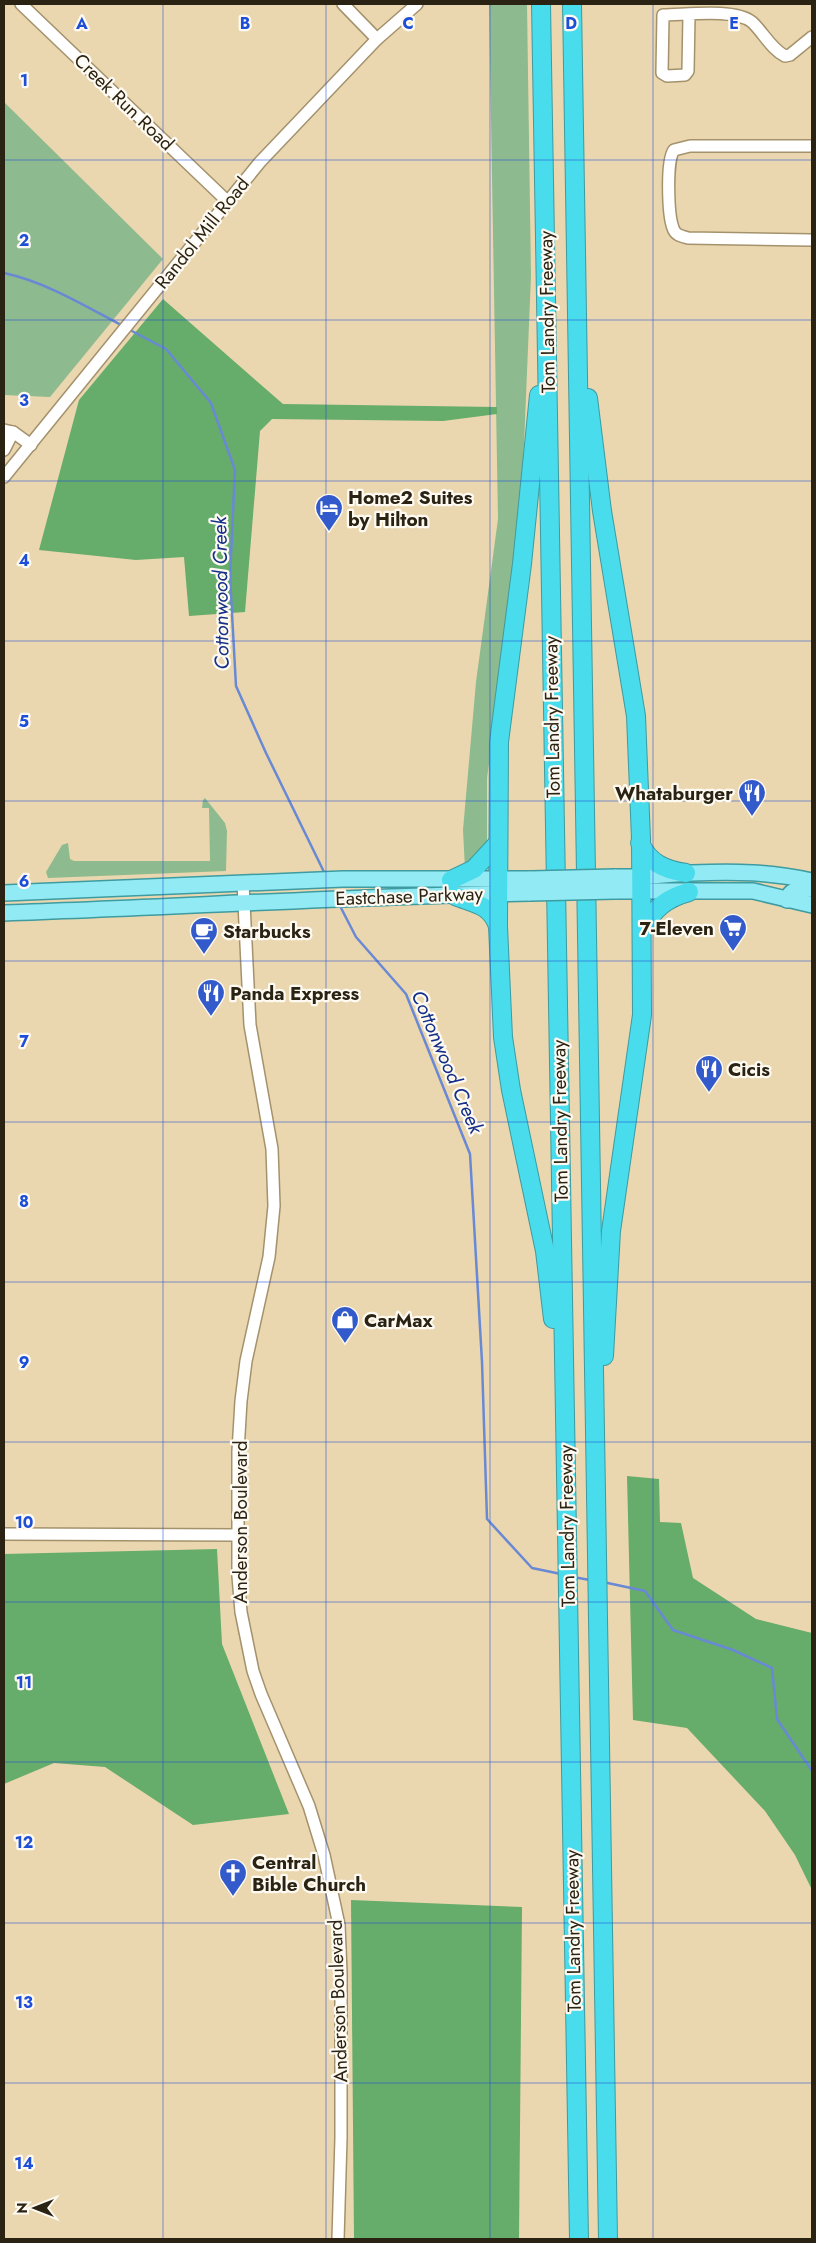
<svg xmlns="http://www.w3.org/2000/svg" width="816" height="2243" font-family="Jost,sans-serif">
  <rect width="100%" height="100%" fill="#ead7af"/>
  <g fill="#8dba8e">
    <path d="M489 4H527L531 276 520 541 487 778V844L465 869 463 830 476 682 498 519Z"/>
    <path d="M4 102 163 259 50 397 4 395Z"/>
    <path d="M205 798 225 823 227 831 226 871 48 878 46 872 62 845 68 843 70 859 74 861H210L209 808H202L203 800Z"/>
  </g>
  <g fill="#66ac6a">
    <path d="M163 299 283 404 497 407V414L443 421 272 419 260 431 245 612 189 616 184 557 136 560 39 550 79 400Z"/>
    <path d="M627 1476 659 1479 660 1522 681 1523 693 1578 756 1619 812 1633V1890L795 1855 765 1811 687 1728 633 1720Z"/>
    <path d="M217 1549 222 1644 289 1814 193 1825 105 1767 54 1763 4 1784V1554Z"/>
    <path d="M351 1900 522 1907 519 2239H354Z"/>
  </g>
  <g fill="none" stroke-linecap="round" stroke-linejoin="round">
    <g stroke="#6989d5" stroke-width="2.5">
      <path d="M4 273C46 282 85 306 123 326"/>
      <path d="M130 330 166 349 211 403 235 470 230 577 236 686 266 753 325 874"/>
      <path d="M339 904 356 937 406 994 470 1154 482 1362 487 1519 532 1568 561 1574"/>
      <path d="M573 1577 590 1580"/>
      <path d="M603 1582 645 1591 673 1630 733 1650 772 1668 777 1719 812 1771"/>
    </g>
    <defs>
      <g id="minor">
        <path d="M21 4 227 201"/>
        <path d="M343 4 377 39"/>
        <path d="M689 15 688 71 685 75 667 76 662 73 663 15C685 15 734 8 752 22 763 32 771 49 785 56L790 55 812 37"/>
        <path d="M812 146H690L674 150C666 160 668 215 673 228 675 235 681 236 688 238L812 240"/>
        <path d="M4 430 13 432 31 445"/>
        <path d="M4 450 13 432"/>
        <path d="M4 477 260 162 377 39 417 4"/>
        <path d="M243 883 250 1025 272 1149 274 1206 269 1257 246 1361 241 1401 238 1451V1576L241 1612 253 1671 261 1694 309 1806 324 1855 339 1925 341 1973V2138L338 2239"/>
        <path d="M4 1534 238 1535"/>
      </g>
      <g id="major">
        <path d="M615 877C641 878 666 874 692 873 735 871 771 872 812 881"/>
        <path d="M615 891H753L812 905"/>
        <path d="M4 893 343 879H531"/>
        <path d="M787 900C791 887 800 890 812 889"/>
        <path d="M4 913C179 907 354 896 530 893"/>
      </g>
      <g id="highway">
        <path d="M541 4 579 2239"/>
        <path d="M572 4 608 2239"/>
        <path d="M539 395 522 564 499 742 498 926 503 1037 511 1090 545 1251 553 1319"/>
        <path d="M588 398 602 511 636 716 641 839 642 1015 611 1231 604 1356"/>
        <path d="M640 843C649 863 665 870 686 873"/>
        <path d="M451 880 474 869 498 843"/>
        <path d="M455 896C475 904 490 904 498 926"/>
        <path d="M642 929C654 909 666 898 689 892"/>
      </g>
    </defs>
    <use href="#minor" stroke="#a4926d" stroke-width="14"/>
    <use href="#major" stroke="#3e9ba0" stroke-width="18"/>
    <use href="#highway" stroke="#3e9ba0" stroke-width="20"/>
    <use href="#minor" stroke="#fff" stroke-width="11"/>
    <use href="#major" stroke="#92eaf4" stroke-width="15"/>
    <use href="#highway" stroke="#49dcec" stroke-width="18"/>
    <defs>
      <g id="major-bridge">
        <path d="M531 879 615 877"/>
        <path d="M530 893 615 891"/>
      </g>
    </defs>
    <use href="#major-bridge" stroke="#3e9ba0" stroke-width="18" stroke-linecap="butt"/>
    <use href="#major-bridge" stroke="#92eaf4" stroke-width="15"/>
  </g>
  <path fill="none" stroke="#1d4ed8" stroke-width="1" stroke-opacity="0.55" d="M163 4V2239M326 4V2239M490 4V2239M653 4V2239M4 160H812M4 320H812M4 481H812M4 641H812M4 801H812M4 961H812M4 1122H812M4 1282H812M4 1442H812M4 1602H812M4 1762H812M4 1923H812M4 2083H812"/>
  <defs>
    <symbol id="hotel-pin" viewBox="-11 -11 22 30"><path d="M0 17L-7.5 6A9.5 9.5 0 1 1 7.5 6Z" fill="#325aca" stroke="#fefaf2"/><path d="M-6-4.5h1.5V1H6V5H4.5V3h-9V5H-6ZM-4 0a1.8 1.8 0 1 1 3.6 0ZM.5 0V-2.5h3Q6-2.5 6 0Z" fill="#fff"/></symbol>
    <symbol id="restaurant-pin" viewBox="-11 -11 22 30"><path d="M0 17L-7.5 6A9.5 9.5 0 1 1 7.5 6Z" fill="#325aca" stroke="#fefaf2"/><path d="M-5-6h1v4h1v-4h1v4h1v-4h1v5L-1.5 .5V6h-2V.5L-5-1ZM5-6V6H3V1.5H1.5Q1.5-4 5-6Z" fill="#fff"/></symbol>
    <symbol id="supermarket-pin" viewBox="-11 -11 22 30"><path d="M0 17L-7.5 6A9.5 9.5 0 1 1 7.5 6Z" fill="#325aca" stroke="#fefaf2"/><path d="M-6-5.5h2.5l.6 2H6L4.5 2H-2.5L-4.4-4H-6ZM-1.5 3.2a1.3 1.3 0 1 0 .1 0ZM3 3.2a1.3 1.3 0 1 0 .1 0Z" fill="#fff"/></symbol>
    <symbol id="cafe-pin" viewBox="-11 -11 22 30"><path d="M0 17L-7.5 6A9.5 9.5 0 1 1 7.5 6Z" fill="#325aca" stroke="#fefaf2"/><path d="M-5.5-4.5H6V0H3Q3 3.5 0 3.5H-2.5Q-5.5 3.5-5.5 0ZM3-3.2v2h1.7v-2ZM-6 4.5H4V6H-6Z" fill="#fff"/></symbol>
    <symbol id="shop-pin" viewBox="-11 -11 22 30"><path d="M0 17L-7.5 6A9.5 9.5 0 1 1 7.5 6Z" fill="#325aca" stroke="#fefaf2"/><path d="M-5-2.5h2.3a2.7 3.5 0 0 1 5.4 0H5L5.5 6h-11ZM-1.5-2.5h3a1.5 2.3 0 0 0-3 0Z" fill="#fff"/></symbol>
    <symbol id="church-pin" viewBox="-11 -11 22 30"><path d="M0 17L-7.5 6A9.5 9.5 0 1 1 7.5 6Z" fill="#325aca" stroke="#fefaf2"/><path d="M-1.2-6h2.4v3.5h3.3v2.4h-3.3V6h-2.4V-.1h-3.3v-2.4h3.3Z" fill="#fff"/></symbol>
  </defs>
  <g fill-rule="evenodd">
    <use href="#hotel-pin" x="313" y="492" width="32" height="43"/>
    <use href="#restaurant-pin" x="736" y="777" width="32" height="43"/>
    <use href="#supermarket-pin" x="717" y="912" width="32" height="43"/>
    <use href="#cafe-pin" x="188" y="915" width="32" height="43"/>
    <use href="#restaurant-pin" x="195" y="977" width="32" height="43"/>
    <use href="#restaurant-pin" x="693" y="1053" width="32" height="43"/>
    <use href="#shop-pin" x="329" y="1304" width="32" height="43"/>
    <use href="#church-pin" x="217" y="1857" width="32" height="43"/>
  </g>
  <g text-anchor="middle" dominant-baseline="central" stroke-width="4.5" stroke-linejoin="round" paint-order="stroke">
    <g font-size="19" fill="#2a2313" stroke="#fefaf2">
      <text transform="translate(124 102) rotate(44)">Creek Run Road</text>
      <text transform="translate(202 233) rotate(-51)">Randol Mill Road</text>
      <text transform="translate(547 312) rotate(-91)">Tom Landry Freeway</text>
      <text transform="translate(552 717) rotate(-91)">Tom Landry Freeway</text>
      <text transform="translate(409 896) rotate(-2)">Eastchase Parkway</text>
      <text transform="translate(560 1121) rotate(-91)">Tom Landry Freeway</text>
      <text transform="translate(240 1522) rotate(-90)">Anderson Boulevard</text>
      <text transform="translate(567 1526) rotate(-91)">Tom Landry Freeway</text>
      <text transform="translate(573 1931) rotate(-91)">Tom Landry Freeway</text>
      <text transform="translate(338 2001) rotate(-92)">Anderson Boulevard</text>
    </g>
    <g font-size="19" font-weight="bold" fill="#2a2313" stroke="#fefaf2" text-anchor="start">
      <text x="348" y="497">Home2 Suites<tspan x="348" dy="22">by Hilton</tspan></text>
      <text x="733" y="793" text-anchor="end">Whataburger</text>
      <text x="714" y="928" text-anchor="end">7-Eleven</text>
      <text x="223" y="931">Starbucks</text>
      <text x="230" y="993">Panda Express</text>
      <text x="728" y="1069">Cicis</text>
      <text x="364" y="1320">CarMax</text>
      <text x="252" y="1862">Central<tspan x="252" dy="22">Bible Church</tspan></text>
    </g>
    <g font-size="20" font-style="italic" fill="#143088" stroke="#fefaf2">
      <text transform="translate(221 593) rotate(-91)">Cottonwood Creek</text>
      <text transform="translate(447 1062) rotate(67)">Cottonwood Creek</text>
    </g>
  </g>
  <g font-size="16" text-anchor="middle" font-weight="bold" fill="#1d4ed8" stroke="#fefaf2" stroke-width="4.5" stroke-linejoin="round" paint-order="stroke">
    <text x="82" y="29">A</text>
    <text x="245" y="29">B</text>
    <text x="408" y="29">C</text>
    <text x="571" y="29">D</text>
    <text x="734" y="29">E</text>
    <text x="24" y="86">1</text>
    <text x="24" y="246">2</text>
    <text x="24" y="406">3</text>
    <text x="24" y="566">4</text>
    <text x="24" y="727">5</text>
    <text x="24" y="887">6</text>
    <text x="24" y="1047">7</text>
    <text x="24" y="1207">8</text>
    <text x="24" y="1368">9</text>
    <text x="24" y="1528">10</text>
    <text x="24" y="1688">11</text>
    <text x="24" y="1848">12</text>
    <text x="24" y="2008">13</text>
    <text x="24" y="2169">14</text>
  </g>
  <rect width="816" height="2243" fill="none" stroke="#2a2313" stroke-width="10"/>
  <g transform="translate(35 2208) rotate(270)" stroke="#fefaf2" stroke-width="4" paint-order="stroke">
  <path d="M0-4L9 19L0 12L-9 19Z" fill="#2a2313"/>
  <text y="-8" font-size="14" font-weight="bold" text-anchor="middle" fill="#2a2313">N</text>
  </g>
</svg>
